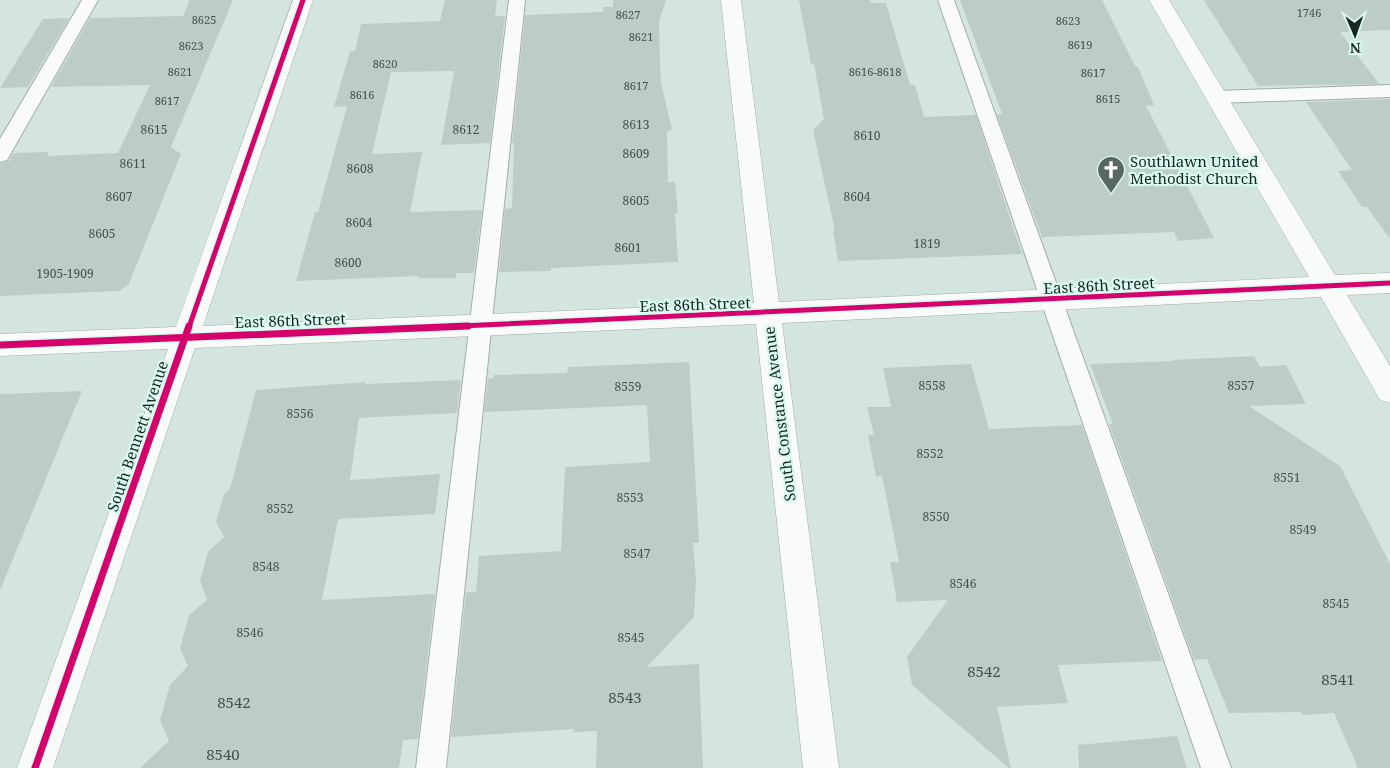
<svg xmlns="http://www.w3.org/2000/svg" width="1390" height="768" font-family="'Noto Serif',serif">
  <rect width="100%" height="100%" fill="#d4e5e0"/>
  <g fill="#beccc7">
    <path d="M190 0H233L171 147 181 154 129 284 119 291 0 296V164L9 161 13 153 49 152 47 156 118 153 150 85 51 87 90 18 183 16Z"/>
    <path d="M445 0H497L495 16H505L490 143 441 145 454 71 391 72 372 154 422 152 410 212 482 210 474 273H456V278H418V276L296 281 315 212H318L347 106 334 107 350 51H355L361 24 440 21Z"/>
    <path d="M613 0H666L659 21 660 62 661 83 672 129 667 132 668 182H675L678 213H675L678 262 551 268V271L499 272 505 209 512 208 514 143H512L525 15 603 12V7H613Z"/>
    <path d="M799 0H870L871 3H886L910 85H915L924 117 976 115 1022 254 838 261 833 231H835L813 130 824 119 814 64H811Z"/>
    <path d="M960 0H1102L1135 66 1138 67 1154 105 1146 106 1214 238 1178 241 1174 232 1042 237 997 115 1002 114Z"/>
    <path d="M1204 0H1390V30L1340 32 1379 84 1258 86Z"/>
    <path d="M69 18 28 87 0 88 43 19Z"/>
    <path d="M1390 99V239L1367 207H1362L1338 171 1352 170 1306 102Z"/>
    <path d="M1254 356 1260 367 1286 365 1306 404 1249 406 1340 466 1390 564V768H1358L1334 713 1302 715 1301 712 1229 713 1207 659 1194 660 1109 424H1113L1090 364 1174 361 1173 360Z"/>
    <path d="M689 362 699 543H693L696 580 694 617 647 667 699 664 703 768H596L597 731 574 732V729L451 737 466 592H476L479 556 561 551 565 467 650 462 647 405 484 412 488 379 494 378V375L567 373 568 367Z"/>
    <path d="M971 364 989 429 1082 425 1162 661 1058 665 1068 703 997 707 1011 768H1009L912 685 907 657 948 600 897 602 890 562H899L882 476 876 477 868 435H874L867 407H891L883 368Z"/>
    <path d="M461 380 457 413 359 418 350 480 440 474 435 514 338 519 322 600 435 594 418 739 403 740 399 768H140L169 741 160 720 170 685 188 666 180 648 189 615 207 600 200 581 208 552 224 537 216 522 224 494 230 489 256 390 365 382V384Z"/>
    <path d="M82 391 1 588H0V394Z"/>
    <path d="M1177 736 1187 768H1079L1078 745Z"/>
  </g>
  <g fill="none" stroke-linecap="round" stroke-linejoin="round">
    <defs>
      <g id="lane">
        <path d="M82 0H98L7 160 0 162V139Z"/>
        <path d="M509 0H525L446 768H416Z"/>
        <path d="M938 0H954L1231 768H1201Z"/>
        <path d="M1390 85V97L1217 103 1211 101 1208 97 1211 93 1217 91Z"/>
      </g>
      <path id="street" d="M293 0H313L203 326 754 303 721 0H741L779 302 1309 277 1149 0H1169L1335 275 1390 273V293L1347 295 1390 366V403L1380 400 1321 297 782 323 839 768H803L756 324 195 348 53 768H17L168 349 0 356V334L176 327Z"/>
    </defs>
    <use href="#lane" stroke="#a0ada9" stroke-width="2"/>
    <use href="#street" stroke="#a0ada9" stroke-width="1"/>
    <use href="#lane" fill="#f9fbfa" fill-rule="evenodd"/>
    <use href="#street" fill="#f9fbfa" fill-rule="evenodd"/>
    <defs>
      <g id="cycleway-far1">
        <path d="M189 327 303 0"/>
        <path d="M438 327 1390 283"/>
      </g>
      <g id="cycleway">
        <path d="M0 345 468 326"/>
        <path d="M35 768 189 326"/>
      </g>
    </defs>
    <use href="#cycleway-far1" stroke="#d9faf0" stroke-width="8"/>
    <use href="#cycleway" stroke="#d9faf0" stroke-width="10"/>
    <use href="#cycleway-far1" stroke="#d6006c" stroke-width="5"/>
    <use href="#cycleway" stroke="#d6006c" stroke-width="7"/>
  </g>
  <defs>
    <symbol id="church-pin" viewBox="-11 -11 22 30"><path d="M0 17L-7.5 6A9.5 9.5 0 1 1 7.5 6Z" fill="#5a6864" stroke="#d9faf0"/><path d="M-1.2-6h2.4v3.5h3.3v2.4h-3.3V6h-2.4V-.1h-3.3v-2.4h3.3Z" fill="#fff"/></symbol>
  </defs>
  <g fill-rule="evenodd">
    <use href="#church-pin" x="1095" y="154" width="32" height="43"/>
  </g>
  <g text-anchor="middle" dominant-baseline="central" stroke-width="4.5" stroke-linejoin="round" paint-order="stroke">
    <g font-size="11" fill="#44504c">
      <text x="1309" y="12">1746</text>
      <text x="628" y="14">8627</text>
      <text x="204" y="19">8625</text>
      <text x="1068" y="20">8623</text>
      <text x="641" y="36">8621</text>
      <text x="1080" y="44">8619</text>
      <text x="191" y="45">8623</text>
      <text x="385" y="63">8620</text>
      <text x="180" y="71">8621</text>
      <text x="875" y="71">8616-8618</text>
      <text x="1093" y="72">8617</text>
      <text x="636" y="85">8617</text>
      <text x="362" y="94">8616</text>
      <text x="1108" y="98">8615</text>
      <text x="167" y="100">8617</text>
    </g>
    <g font-size="12" fill="#44504c">
      <text x="636" y="124">8613</text>
      <text x="154" y="129">8615</text>
      <text x="466" y="129">8612</text>
      <text x="867" y="135">8610</text>
      <text x="636" y="153">8609</text>
      <text x="133" y="163">8611</text>
      <text x="360" y="168">8608</text>
      <text x="119" y="196">8607</text>
      <text x="857" y="196">8604</text>
      <text x="636" y="200">8605</text>
      <text x="359" y="222">8604</text>
      <text x="102" y="233">8605</text>
      <text x="927" y="243">1819</text>
      <text x="628" y="247">8601</text>
      <text x="348" y="262">8600</text>
      <text x="65" y="273">1905-1909</text>
      <text x="932" y="385">8558</text>
      <text x="1241" y="385">8557</text>
      <text x="628" y="386">8559</text>
      <text x="300" y="413">8556</text>
      <text x="930" y="453">8552</text>
      <text x="1287" y="477">8551</text>
      <text x="630" y="497">8553</text>
      <text x="280" y="508">8552</text>
      <text x="936" y="516">8550</text>
      <text x="1303" y="529">8549</text>
      <text x="637" y="553">8547</text>
      <text x="266" y="566">8548</text>
      <text x="963" y="583">8546</text>
      <text x="1336" y="603">8545</text>
      <text x="250" y="632">8546</text>
      <text x="631" y="637">8545</text>
    </g>
    <g font-size="15" fill="#192521" stroke="#d9faf0" text-anchor="start">
      <text x="1130" y="161">Southlawn United<tspan x="1130" dy="17">Methodist Church</tspan></text>
    </g>
    <g font-size="15" fill="#192521" stroke="#d9faf0">
      <text transform="translate(1099 285) rotate(-3)">East 86th Street</text>
      <text transform="translate(695 304) rotate(-2)">East 86th Street</text>
      <text transform="translate(290 320) rotate(-2)">East 86th Street</text>
      <text transform="translate(779 414) rotate(-97)">South Constance Avenue</text>
      <text transform="translate(137 436) rotate(-71)">South Bennett Avenue</text>
    </g>
    <g font-size="15" fill="#44504c">
      <text x="984" y="671">8542</text>
      <text x="1338" y="679">8541</text>
      <text x="625" y="697">8543</text>
      <text x="234" y="702">8542</text>
      <text x="223" y="754">8540</text>
    </g>
  </g>
  <g transform="translate(1355 35) rotate(178)" stroke="#d9faf0" stroke-width="4" paint-order="stroke">
  <path d="M0-4L9 19L0 12L-9 19Z" fill="#192521"/>
  <text y="-8" font-size="14" font-weight="bold" text-anchor="middle" fill="#192521">N</text>
  </g>
</svg>
